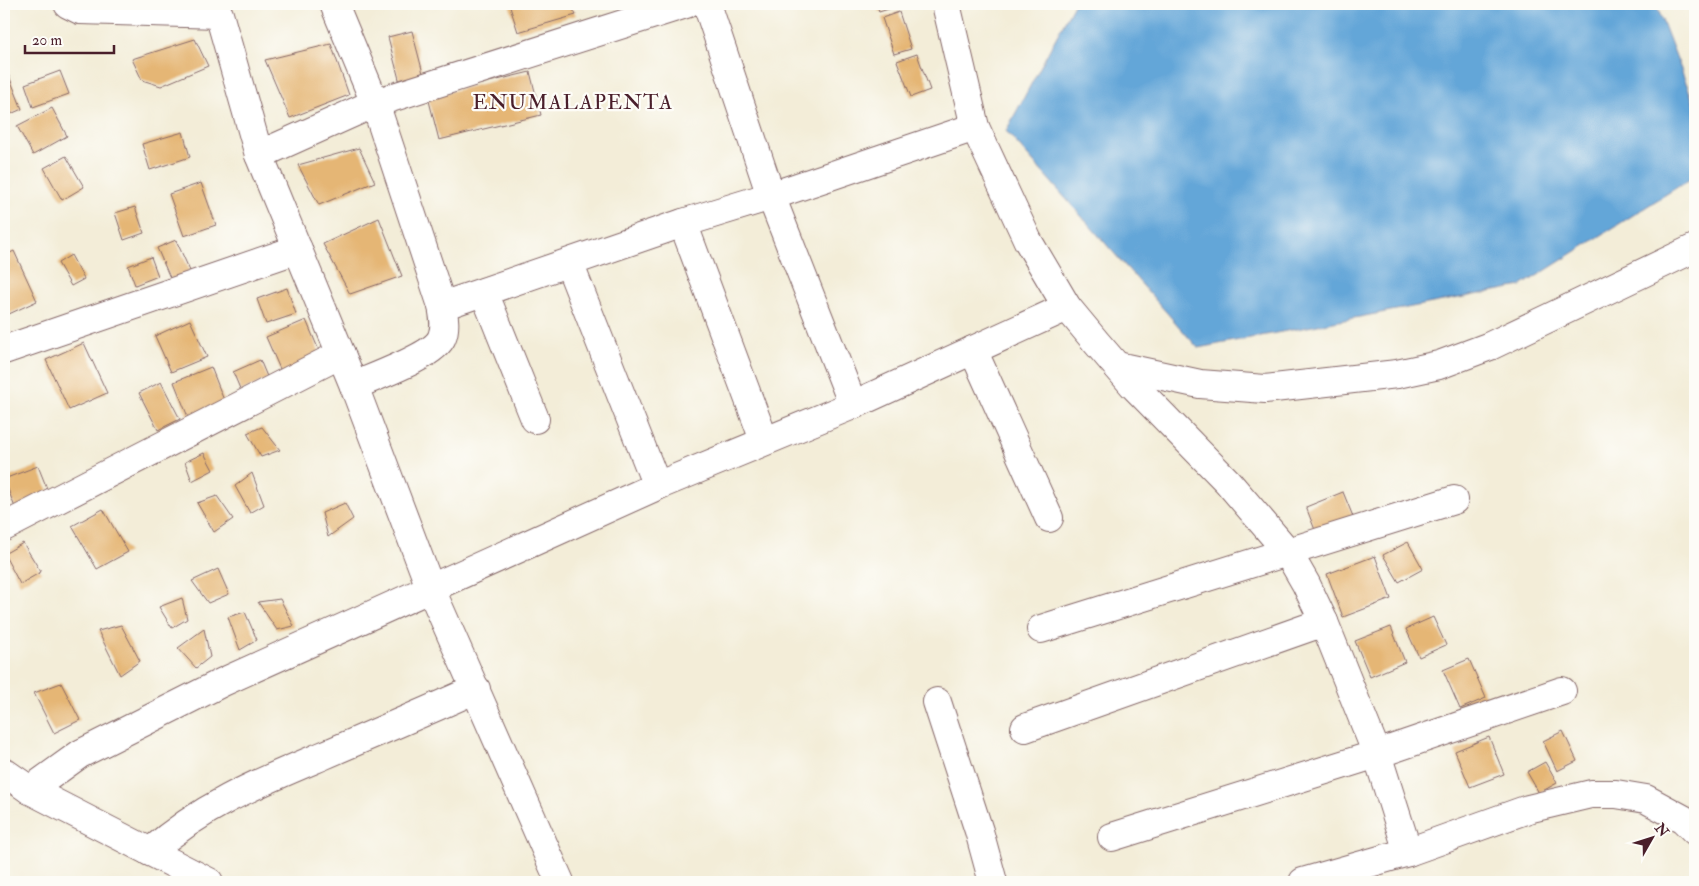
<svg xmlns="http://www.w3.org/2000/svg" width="1699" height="886" font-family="'IM FELL Double Pica',serif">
  <rect width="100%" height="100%" fill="#fdfcf7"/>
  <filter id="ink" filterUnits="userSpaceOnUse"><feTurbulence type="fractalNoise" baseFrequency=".02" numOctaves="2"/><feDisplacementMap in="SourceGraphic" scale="10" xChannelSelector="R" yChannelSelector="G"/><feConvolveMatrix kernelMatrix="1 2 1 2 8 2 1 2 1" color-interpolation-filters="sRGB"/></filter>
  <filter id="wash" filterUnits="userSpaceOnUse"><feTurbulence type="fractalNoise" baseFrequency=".0096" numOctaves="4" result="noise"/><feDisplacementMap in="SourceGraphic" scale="20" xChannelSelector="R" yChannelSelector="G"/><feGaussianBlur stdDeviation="1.12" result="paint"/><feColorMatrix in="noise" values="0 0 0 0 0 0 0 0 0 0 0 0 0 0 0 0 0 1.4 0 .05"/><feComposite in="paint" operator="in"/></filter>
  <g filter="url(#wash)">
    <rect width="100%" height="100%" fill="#f3edd8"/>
    <path fill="#64a6d8" stroke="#576282" d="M1074 4H1656L1695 106V176L1521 286 1198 348 1006 131Z"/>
    <g id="blocks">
      <g fill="#e5b675">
        <path d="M509 4H570L576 15 518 32Z"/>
        <path d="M877 4H897L898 6 879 12Z"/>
        <path d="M899 12 911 49 894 54 882 18Z"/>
        <path d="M412 31 424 77 400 83 388 37Z"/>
        <path d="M195 39 208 66 161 86 142 80 132 59Z"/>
        <path d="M331 44 349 95 290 118 265 60Z"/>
        <path d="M917 54 930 90 911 97 897 61Z"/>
        <path d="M60 71 69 94 33 107 25 84Z"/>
        <path d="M530 72 541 115 439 140 428 97Z"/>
        <path d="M9 76 22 109 4 117V78Z"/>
        <path d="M52 108 67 136 33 155 17 126Z"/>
        <path d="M183 132 190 157 150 170 142 144Z"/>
        <path d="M359 148 375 182 319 205 298 165Z"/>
        <path d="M66 156 84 187 62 200 44 168Z"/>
        <path d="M201 183 216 225 184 236 169 194Z"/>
        <path d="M135 207 144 233 124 240 115 213Z"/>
        <path d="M379 218 402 276 350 294 323 244Z"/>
        <path d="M176 240 190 271 171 280 157 248Z"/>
        <path d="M14 251 37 301 9 314 4 301V256Z"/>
        <path d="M71 255 84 279 71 286 58 263Z"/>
        <path d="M151 257 158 276 135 285 128 266Z"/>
        <path d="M287 288 296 314 266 324 257 299Z"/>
        <path d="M190 320 207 357 171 372 155 336Z"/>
        <path d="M306 320 323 360 283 376 266 337Z"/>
        <path d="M84 343 107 393 69 410 46 360Z"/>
        <path d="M260 360 268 379 241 391 233 372Z"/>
        <path d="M211 367 225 403 188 417 174 382Z"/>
        <path d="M161 382 180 419 158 430 139 393Z"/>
        <path d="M262 427 280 450 261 457 247 433Z"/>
        <path d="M204 453 213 470 192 481 185 462Z"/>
        <path d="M38 466 50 496 16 510 4 479Z"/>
        <path d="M252 473 264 505 250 513 235 486Z"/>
        <path d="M1343 492 1354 519 1317 535 1306 507Z"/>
        <path d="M217 496 233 519 214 532 197 503Z"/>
        <path d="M345 503 353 519 328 537 322 513Z"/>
        <path d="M103 509 128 552 97 569 72 526Z"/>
        <path d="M1408 542 1423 569 1399 582 1383 555Z"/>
        <path d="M23 543 41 572 20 584 4 554Z"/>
        <path d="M1375 556 1391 599 1343 617 1327 574Z"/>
        <path d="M218 569 229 594 208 603 192 581Z"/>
        <path d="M182 598 187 619 172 628 159 607Z"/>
        <path d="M280 599 294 626 277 630 258 602Z"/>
        <path d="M245 612 257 640 240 650 228 617Z"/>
        <path d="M1433 617 1446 645 1419 657 1406 629Z"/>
        <path d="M121 625 140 661 120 675 98 631Z"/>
        <path d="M1391 627 1405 662 1370 677 1355 641Z"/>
        <path d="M204 629 210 657 196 668 178 648Z"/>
        <path d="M1469 659 1486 698 1460 709 1443 670Z"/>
        <path d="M61 683 80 720 54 733 34 693Z"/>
        <path d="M1563 731 1577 761 1557 771 1543 741Z"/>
        <path d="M1489 737 1504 774 1470 787 1455 751Z"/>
        <path d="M1545 762 1557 783 1539 793 1527 772Z"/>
      </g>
    </g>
  </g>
  <g filter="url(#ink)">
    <use href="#blocks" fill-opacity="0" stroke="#856768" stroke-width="1"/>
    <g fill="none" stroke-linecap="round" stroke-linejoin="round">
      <defs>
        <g id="minor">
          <path d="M68 4 80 10 219 14 259 155 375 103 686 4"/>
          <path d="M334 4 375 103 442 306C444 317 446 327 442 337 435 356 373 377 354 386"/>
          <path d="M707 4 771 196 853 405"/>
          <path d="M946 4 975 127 1028 241 1067 307 1096 342 1133 385 1227 481 1287 551 1306 584 1324 622 1377 754 1408 852"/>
          <path d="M259 155 354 386 430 587 560 882"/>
          <path d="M683 223 764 440"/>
          <path d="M569 263 657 486"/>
          <path d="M484 292 535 419"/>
          <path d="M442 306 683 223 771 196 975 127"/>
          <path d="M4 350 298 249"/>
          <path d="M973 350 1049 518"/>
          <path d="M1117 366 1200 384 1265 389 1397 374 1439 365 1490 346 1695 248"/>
          <path d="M4 527 341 354"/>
          <path d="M1041 629 1454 500"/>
          <path d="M937 702 979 831 993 882"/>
          <path d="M1025 728 1324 622"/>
          <path d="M4 772 30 790 209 882"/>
          <path d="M30 790 80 754 223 682 657 486 853 405 1067 307"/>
          <path d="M1112 837 1377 754 1562 691"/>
          <path d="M150 852C203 805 258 783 322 756 373 734 425 712 476 689"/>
          <path d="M1303 882 1408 852 1528 809 1591 794H1616L1646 799 1683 819 1695 831"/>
        </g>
      </defs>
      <use href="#minor" stroke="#856768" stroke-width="30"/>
      <use href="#minor" stroke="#fff" stroke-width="28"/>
    </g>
  </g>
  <g text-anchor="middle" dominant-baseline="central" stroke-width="4.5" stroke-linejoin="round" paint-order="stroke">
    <g font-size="21" letter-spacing="1" fill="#4a1f2b" stroke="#fdfcf7">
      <text x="573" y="102">ENUMALAPENTA</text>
    </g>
  </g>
  <rect width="1699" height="886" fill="none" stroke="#fdfcf7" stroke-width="20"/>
  <g transform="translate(1652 838) rotate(51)" stroke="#fdfcf7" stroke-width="4" paint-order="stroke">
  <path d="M0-4L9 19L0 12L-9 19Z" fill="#4a1f2b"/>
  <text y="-8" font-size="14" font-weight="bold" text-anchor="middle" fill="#4a1f2b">N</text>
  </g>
  <path d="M25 45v8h89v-8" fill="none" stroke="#4a1f2b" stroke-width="2.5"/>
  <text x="32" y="45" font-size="15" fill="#4a1f2b" stroke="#fdfcf7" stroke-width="4" paint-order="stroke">20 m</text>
</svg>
